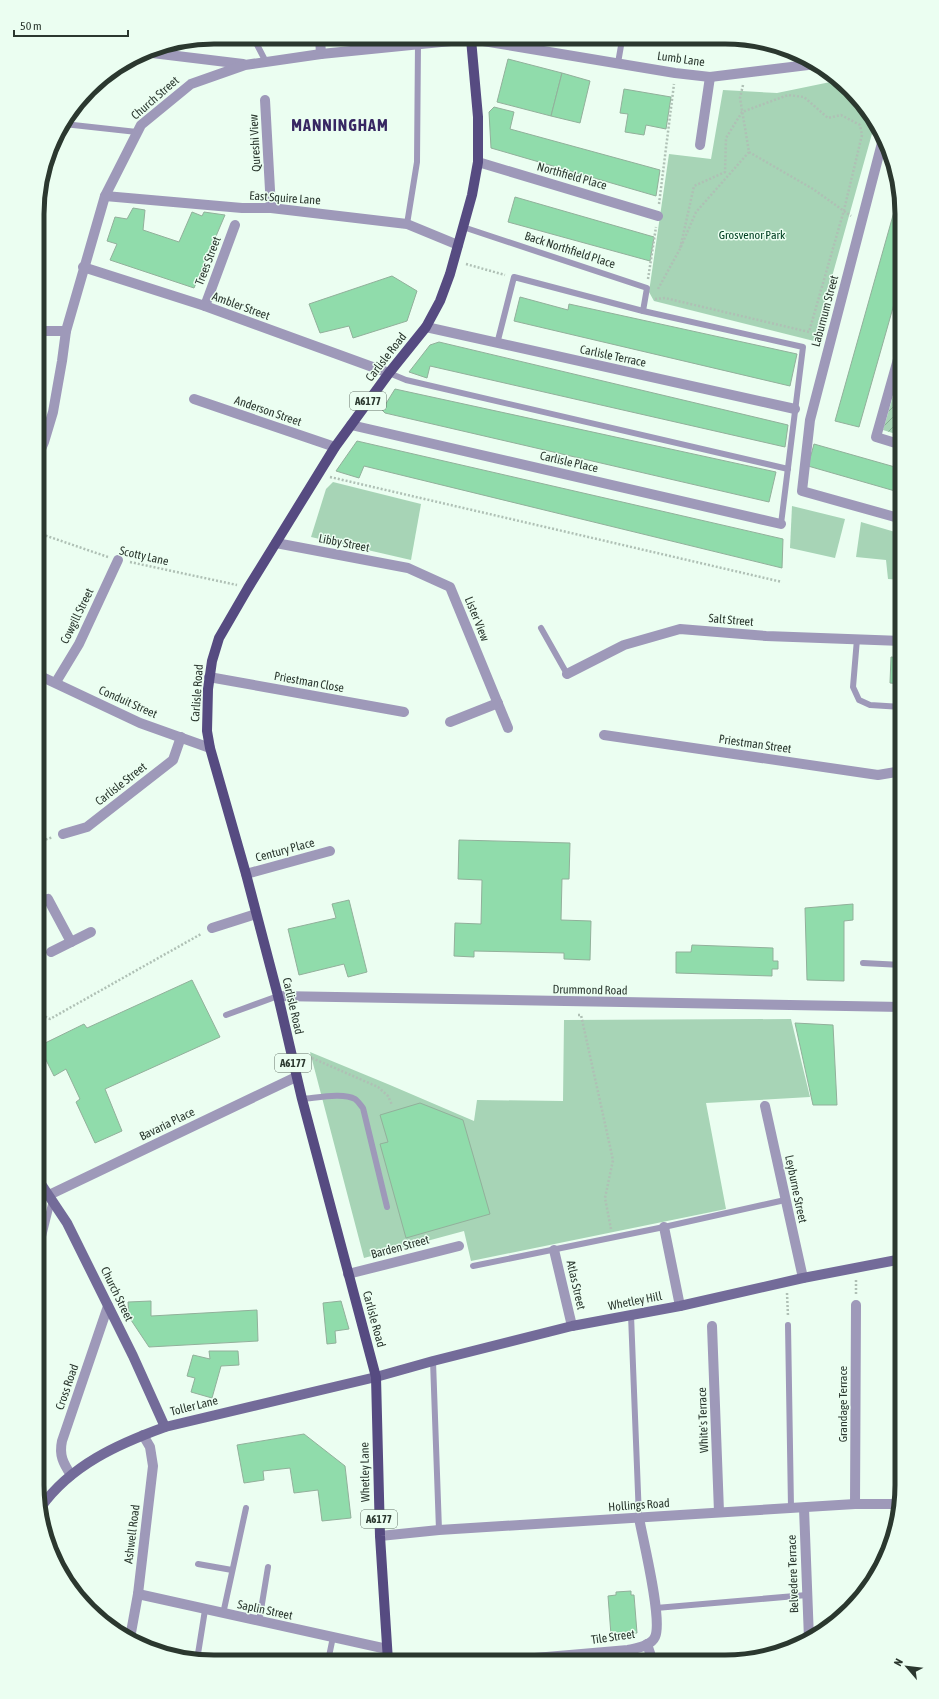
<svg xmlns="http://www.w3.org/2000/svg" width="939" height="1699" font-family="'Asap Condensed',sans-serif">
  <defs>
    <pattern id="garden-furrows" width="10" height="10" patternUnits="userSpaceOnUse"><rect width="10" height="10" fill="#a7d4b6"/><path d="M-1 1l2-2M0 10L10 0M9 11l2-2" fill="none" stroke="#88ad94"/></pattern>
  </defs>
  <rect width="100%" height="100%" fill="#ebfef1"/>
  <g fill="#a7d4b6">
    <path d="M840 80 872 116 875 123 814 341 654 301 649 292 669 154 711 159 723 90 777 93Z"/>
    <path d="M333 482 421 504 411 560 311 537 326 489Z"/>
    <path d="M792 506 845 519 835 558 790 548Z"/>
    <path d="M861 522 902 534V580L888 579 886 560 856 557Z"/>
    <path d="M791 1019 810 1097 706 1103 726 1209 471 1261 464 1231 364 1258 310 1052 390 1085 474 1121 477 1100 563 1101 564 1020Z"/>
  </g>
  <path fill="url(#garden-furrows)" d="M902 366V436L883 430Z"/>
  <g fill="#90dcab" stroke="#92b09b">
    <path d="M508 59 562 73 551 116 497 102Z"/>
    <path d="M562 73 590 81 580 123 551 116Z"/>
    <path d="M624 89 671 97 666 129 646 125 644 135 625 132 628 114 620 113Z"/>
    <path d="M494 107 514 112 510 129 660 170 656 196 491 148 489 112Z"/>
    <path d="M899 194 902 214V276L859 427 835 421Z"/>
    <path d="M515 197 654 237 650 261 508 222Z"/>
    <path d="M133 208 145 210 143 230 179 242 192 212 202 216 204 212 225 215 194 288 110 260 117 244 107 241 115 217 127 219Z"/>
    <path d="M392 276 417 291 407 321 353 338 349 326 320 333 309 304Z"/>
    <path d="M520 297 568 310 569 304 797 354 790 386 514 321Z"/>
    <path d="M439 342 788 425 785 447 430 366 427 378 409 372 430 345Z"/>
    <path d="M395 389 776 472 769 502 385 413 382 410Z"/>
    <path d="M357 441 783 539 782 568 364 466 359 478 336 471Z"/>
    <path d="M814 444 902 469V493L808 466Z"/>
    <path d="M891 657 902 658V684L890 683Z"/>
    <path d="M459 840 570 843 569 879H562L561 920 591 921 590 960 564 959V953L474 951V957L454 956 455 923 481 924 482 880 458 879Z"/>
    <path d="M349 900 367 972 348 977 344 964 299 975 288 929 336 918 332 904Z"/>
    <path d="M853 904V920L844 921V981L807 980 805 908Z"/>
    <path d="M692 945 773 948V961H778V969H772V976L676 973V952H691Z"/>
    <path d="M192 980 220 1037 105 1089 122 1131 95 1143 76 1102 80 1099 66 1069 54 1076 39 1046 84 1024 87 1028Z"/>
    <path d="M795 1023 833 1025 837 1105H813Z"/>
    <path d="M420 1103 463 1120 490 1214 406 1238 380 1144 388 1142 380 1115Z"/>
    <path d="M151 1301V1316L257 1310 258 1341 149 1347 129 1317 128 1302Z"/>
    <path d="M341 1301 349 1329 335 1331 336 1343 327 1344 323 1303Z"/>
    <path d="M209 1351H238L239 1365 221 1366 212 1398 191 1392 195 1378 187 1376 193 1355 210 1359Z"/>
    <path d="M304 1434 345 1466 351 1518 322 1521 318 1490 294 1493 290 1468 263 1471 264 1480 244 1483 237 1445Z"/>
    <path d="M631 1591V1595H634L637 1633 611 1635 608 1596 616 1595V1592Z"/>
  </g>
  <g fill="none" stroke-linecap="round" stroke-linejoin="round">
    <g stroke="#afc0b5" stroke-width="2.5" stroke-dasharray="2 2" stroke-linecap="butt">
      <path d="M743 85 740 98 749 152 813 189 851 216"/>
      <path d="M659 204 674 84"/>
      <path d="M466 264 505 275"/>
      <path d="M648 279 656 227"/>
      <path d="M658 289 680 249 696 212 749 152"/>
      <path d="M655 299 665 298 809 332 844 210 862 135 860 125 841 115 828 118 804 97 788 95 742 112 726 138 725 172 694 186 680 249"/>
      <path d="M330 477 782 582"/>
      <path d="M38 533 108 557"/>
      <path d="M130 562 237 585"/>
      <path d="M38 842 53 837"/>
      <path d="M38 1013 50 1019 201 934"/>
      <path d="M578 1015H581L613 1160 605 1198 611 1229"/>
      <path d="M304 1058H312L378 1087 388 1096 392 1105"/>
      <path d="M856 1280V1295"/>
      <path d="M787 1293 788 1316"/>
    </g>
    <g stroke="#9e99b9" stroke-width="6">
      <path d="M253 37 266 62"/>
      <path d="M539 50 542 39"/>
      <path d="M618 63 622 40"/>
      <path d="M64 124 137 132"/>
      <path d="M407 224 417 162 418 44"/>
      <path d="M463 227 647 288 643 311"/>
      <path d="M497 344 514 277 643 311 803 347 781 524"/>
      <path d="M389 373 406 380 788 469"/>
      <path d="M541 628 567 674"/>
      <path d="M857 639 853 687 859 700 870 705 902 707"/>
      <path d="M863 963 902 965"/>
      <path d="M226 1015 278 996"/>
      <path d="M302 1099C316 1098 343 1092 355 1099 358 1101 361 1106 363 1108L387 1207"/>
      <path d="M37 1261 52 1200"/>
      <path d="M473 1266 664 1227 785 1200"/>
      <path d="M631 1315 639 1518"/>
      <path d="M788 1325 791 1508"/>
      <path d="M433 1361 439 1530"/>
      <path d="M52 1552 59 1562"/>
      <path d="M198 1564 232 1570"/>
      <path d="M656 1608 807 1595"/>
      <path d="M223 1614 246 1508"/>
      <path d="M259 1622 268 1567"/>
      <path d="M197 1660 205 1610"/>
      <path d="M328 1661 333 1637"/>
    </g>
    <g stroke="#9e99b9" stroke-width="10">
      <path d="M320 38 321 54"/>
      <path d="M144 52 243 64"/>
      <path d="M265 100 271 208"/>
      <path d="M883 139 810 420 802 491 902 519"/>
      <path d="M700 145 710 77"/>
      <path d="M478 162 658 216"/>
      <path d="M105 196 242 208H271L407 224 458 245"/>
      <path d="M83 267 205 306 389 373"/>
      <path d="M205 306 235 225"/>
      <path d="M426 327 795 409"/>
      <path d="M38 331H66"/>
      <path d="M194 399 335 447"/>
      <path d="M351 425 781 524"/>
      <path d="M902 445 876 437 902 345"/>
      <path d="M38 456 44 442 53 412 62 361 66 331 105 196 141 125 191 84 245 65 321 54 471 39 675 73 710 77 816 64"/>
      <path d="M276 543 408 568 450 587 508 728"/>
      <path d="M567 674 624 645 680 629 766 636 902 641"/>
      <path d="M38 675 140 723 210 748"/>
      <path d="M209 677 404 712"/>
      <path d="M56 682 79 644 118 560"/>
      <path d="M450 722 498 703"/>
      <path d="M604 735 878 775 902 771"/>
      <path d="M63 834 87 827 173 760 181 737"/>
      <path d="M246 874 330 851"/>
      <path d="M38 903 48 899 71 942"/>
      <path d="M212 928 256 914"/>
      <path d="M51 952 91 932"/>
      <path d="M278 996 902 1007"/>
      <path d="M765 1106 803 1278"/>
      <path d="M37 1108 41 1106"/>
      <path d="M49 1195 296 1077"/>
      <path d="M664 1227 680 1306"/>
      <path d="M554 1250 572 1326"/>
      <path d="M348 1274 459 1246"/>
      <path d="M712 1326 719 1512"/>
      <path d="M71 1475C63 1463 59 1455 62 1441L108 1306"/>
      <path d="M855 1504 856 1305"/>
      <path d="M804 1508 809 1639"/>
      <path d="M380 1536 439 1530 855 1504H900"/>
      <path d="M138 1594 387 1649"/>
      <path d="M130 1638 138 1594 153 1466 150 1447 143 1435"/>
      <path d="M647 1644 651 1656 656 1662"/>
      <path d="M499 1661 628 1650C637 1648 651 1646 655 1637 663 1620 643 1540 639 1518"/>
    </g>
    <g stroke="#736b99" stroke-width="10">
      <path d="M37 1178 67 1223 133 1356 165 1427"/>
      <path d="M41 1507C71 1465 118 1444 165 1427L376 1377 433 1361 572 1326 680 1306 803 1278 902 1259"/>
    </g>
    <path stroke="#564b81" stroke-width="10" d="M388 1661 380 1536 376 1377 302 1099 278 996 246 874 210 748 207 731 208 689 212 661 219 638 248 588 335 447 389 373 426 327 440 301 450 274 472 195 478 162V117L471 39"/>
  </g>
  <g text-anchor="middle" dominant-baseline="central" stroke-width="3" stroke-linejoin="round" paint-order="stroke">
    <g fill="#ebfef1" stroke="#657369" stroke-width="1">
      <rect x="350" y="392" width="36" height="18" rx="3"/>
      <rect x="275" y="1054" width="36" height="18" rx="3"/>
      <rect x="361" y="1510" width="36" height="18" rx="3"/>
    </g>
    <g font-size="11" font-weight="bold" fill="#2b382f">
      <text x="368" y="401">A6177</text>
      <text x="293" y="1063">A6177</text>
      <text x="379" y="1519">A6177</text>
    </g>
    <g font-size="12" fill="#2b382f" stroke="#ebfef1">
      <text transform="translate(681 59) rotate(8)">Lumb Lane</text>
      <text transform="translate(155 98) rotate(-41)">Church Street</text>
      <text transform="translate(255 143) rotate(-93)">Qureshi View</text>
      <text transform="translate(572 176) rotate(16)">Northfield Place</text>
      <text transform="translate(285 198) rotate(4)">East Squire Lane</text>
      <text transform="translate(570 250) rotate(18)">Back Northfield Place</text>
      <text transform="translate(208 261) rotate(-69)">Trees Street</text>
      <text transform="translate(241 306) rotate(20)">Ambler Street</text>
      <text transform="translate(825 311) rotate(-75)">Laburnum Street</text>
      <text transform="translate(613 356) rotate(12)">Carlisle Terrace</text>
      <text transform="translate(386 357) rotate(-52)">Carlisle Road</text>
      <text transform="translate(268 411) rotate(19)">Anderson Street</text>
      <text transform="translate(569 462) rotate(13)">Carlisle Place</text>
      <text transform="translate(344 543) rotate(11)">Libby Street</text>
      <text transform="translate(144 556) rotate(13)">Scotty Lane</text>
      <text transform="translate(77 616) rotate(-64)">Cowgill Street</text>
      <text transform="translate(477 619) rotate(68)">Lister View</text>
      <text transform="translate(731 620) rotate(5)">Salt Street</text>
      <text transform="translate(309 682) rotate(10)">Priestman Close</text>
      <text transform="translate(197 693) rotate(-86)">Carlisle Road</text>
      <text transform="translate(128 702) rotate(24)">Conduit Street</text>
      <text transform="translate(755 744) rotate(8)">Priestman Street</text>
      <text transform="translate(121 784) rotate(-38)">Carlisle Street</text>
      <text transform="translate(285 850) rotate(-15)">Century Place</text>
      <text transform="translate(590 990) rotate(1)">Drummond Road</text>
      <text transform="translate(293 1006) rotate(77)">Carlisle Road</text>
      <text transform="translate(167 1124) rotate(-26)">Bavaria Place</text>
      <text transform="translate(796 1189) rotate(78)">Leyburne Street</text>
      <text transform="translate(400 1247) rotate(-15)">Barden Street</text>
      <text transform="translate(576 1285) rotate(77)">Atlas Street</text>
      <text transform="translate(117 1294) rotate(64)">Church Street</text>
      <text transform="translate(635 1301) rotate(-11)">Whetley Hill</text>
      <text transform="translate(374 1319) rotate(75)">Carlisle Road</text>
      <text transform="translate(67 1387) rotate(-71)">Cross Road</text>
      <text transform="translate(843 1404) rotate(-90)">Grandage Terrace</text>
      <text transform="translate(194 1406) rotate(-14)">Toller Lane</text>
      <text transform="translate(703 1420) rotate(-92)">White's Terrace</text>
      <text transform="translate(365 1472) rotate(-91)">Whetley Lane</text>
      <text transform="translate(639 1505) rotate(-4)">Hollings Road</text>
      <text transform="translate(132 1534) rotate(-83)">Ashwell Road</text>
      <text transform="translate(793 1574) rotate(-92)">Belvedere Terrace</text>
      <text transform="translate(265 1610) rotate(12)">Saplin Street</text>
      <text transform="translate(613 1637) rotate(-8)">Tile Street</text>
    </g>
    <g font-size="12" fill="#014022" stroke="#ebfef1">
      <text x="752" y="235">Grosvenor Park</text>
    </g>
    <g font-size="16" font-weight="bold" letter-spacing="1" fill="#372762" stroke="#ebfef1">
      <text x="340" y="125">MANNINGHAM</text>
    </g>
  </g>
  <path d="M0 0H939V1699H0ZM214 44H725A170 170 0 0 1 895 214V1485A170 170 0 0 1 725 1655H214A170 170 0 0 1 44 1485V214A170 170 0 0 1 214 44Z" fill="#ebfef1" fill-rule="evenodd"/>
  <path fill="none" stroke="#2b382f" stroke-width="5" d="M214 44H725A170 170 0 0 1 895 214V1485A170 170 0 0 1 725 1655H214A170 170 0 0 1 44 1485V214A170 170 0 0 1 214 44Z"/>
  <g transform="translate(907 1667) rotate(298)" stroke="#ebfef1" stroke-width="3" paint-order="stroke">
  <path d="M0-3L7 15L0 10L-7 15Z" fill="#2b382f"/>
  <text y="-6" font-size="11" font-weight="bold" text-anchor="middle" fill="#2b382f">N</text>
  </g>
  <path d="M14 30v6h114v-6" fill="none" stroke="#2b382f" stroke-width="2"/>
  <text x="20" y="30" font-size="12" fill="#2b382f" stroke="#ebfef1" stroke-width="3" paint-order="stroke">50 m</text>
</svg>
